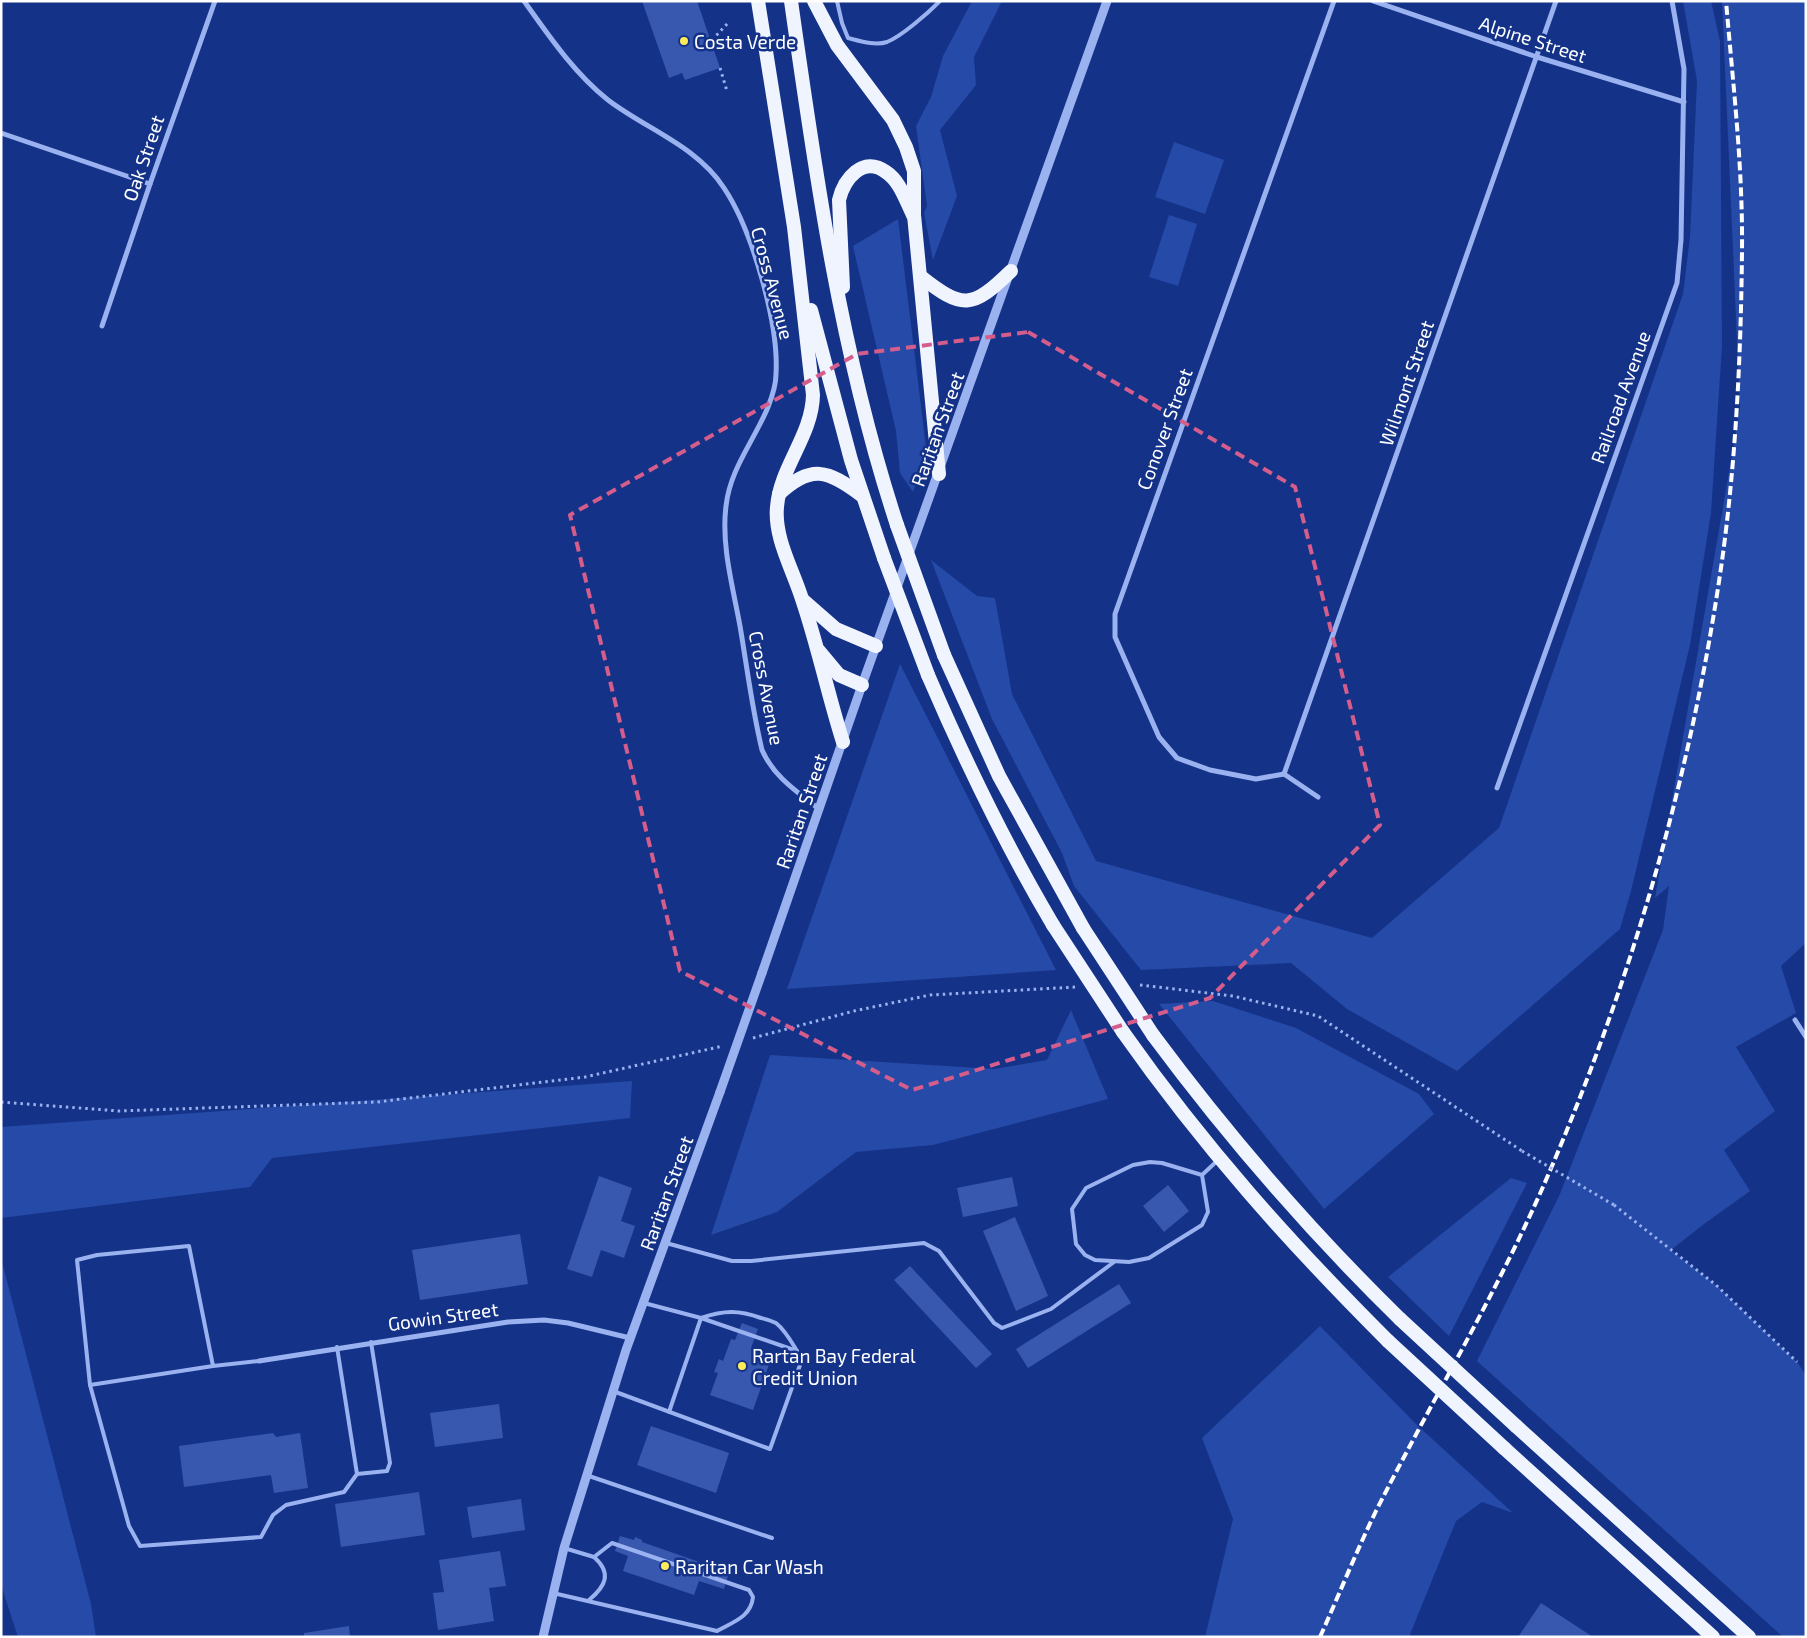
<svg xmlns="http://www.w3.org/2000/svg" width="1807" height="1638" font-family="'Exo 2',sans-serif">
  <rect width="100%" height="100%" fill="#143288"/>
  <g fill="#264aa7">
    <path d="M972 1H1002L974 57 976 85 940 130 957 196 933 260 924 213 927 206 916 126 931 97 943 56Z"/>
    <path d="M1683 1H1711L1720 41 1722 346 1711 513 1690 645 1631 891 1620 929 1457 1071 1347 1009 1291 963 1141 970 1074 886 1062 853 992 719 931 560 977 596 995 598 1012 694 1096 861 1372 938 1499 828 1683 294 1690 237 1697 81Z"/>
    <path d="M1722 1H1806V943L1781 966 1796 1013 1736 1047 1775 1111 1724 1150 1750 1191 1704 1224 1671 1250 1716 1285 1797 1362 1806 1375V1637H1783L1477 1361 1560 1194 1663 930 1669 886 1655 898 1740 409Z"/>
    <path d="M1174 142 1224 160 1205 214 1155 197Z"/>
    <path d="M1169 215 1197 224 1178 286 1149 277Z"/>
    <path d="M898 219 927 455 913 492 900 473 896 431 853 246Z"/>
    <path d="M900 664 1056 970 787 989Z"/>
    <path d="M1213 1001 1296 1028 1419 1094 1434 1114 1324 1209 1159 1004Z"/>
    <path d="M1071 1010 1108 1099 933 1145 856 1152 777 1212 711 1235 770 1055 994 1069 1047 1060Z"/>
    <path d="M632 1081 630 1118 272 1158 250 1187 1 1218V1127Z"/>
    <path d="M1511 1178 1527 1183 1449 1336 1388 1277Z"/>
    <path d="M1 1258 91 1604 96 1637H18L1 1585Z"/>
    <path d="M1320 1326 1417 1425 1513 1513 1482 1502 1456 1521 1409 1637H1205L1233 1519 1202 1438Z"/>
  </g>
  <g fill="#3858b0">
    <path d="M642 1H697L720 68 685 80 682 73 669 78Z"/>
    <path d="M599 1176 632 1188 621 1221 635 1226 624 1258 601 1250 592 1277 567 1269Z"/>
    <path d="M1012 1177 1018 1206 963 1217 957 1188Z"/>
    <path d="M1168 1185 1189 1211 1164 1232 1143 1206Z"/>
    <path d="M1015 1217 1048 1296 1016 1311 983 1231Z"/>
    <path d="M520 1234 528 1284 420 1300 412 1250Z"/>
    <path d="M910 1266 992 1354 976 1368 894 1280Z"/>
    <path d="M1119 1284 1131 1303 1028 1368 1016 1349Z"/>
    <path d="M742 1323 758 1329 751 1348 772 1356 753 1410 710 1395 718 1373 714 1372 719 1359 723 1361 731 1339 735 1340Z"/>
    <path d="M499 1404 503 1438 435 1447 430 1413Z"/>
    <path d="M651 1426 729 1453 716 1493 637 1465Z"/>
    <path d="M273 1433 276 1437 300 1433 308 1488 274 1493 271 1475 184 1487 179 1446Z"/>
    <path d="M419 1492 425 1535 341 1547 335 1504Z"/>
    <path d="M521 1499 525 1530 472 1538 467 1507Z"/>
    <path d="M620 1536 634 1540 635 1537 642 1540V1542L705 1564 704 1567 728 1576 724 1589 699 1581 694 1595 623 1571 628 1556 615 1551Z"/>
    <path d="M500 1551 506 1586 489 1588 494 1621 438 1630 433 1593 444 1592 439 1560Z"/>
    <path d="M1541 1603 1593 1637H1518Z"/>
    <path d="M349 1626 350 1637H304V1633Z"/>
  </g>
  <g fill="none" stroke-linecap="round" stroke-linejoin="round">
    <g stroke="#9ab2ef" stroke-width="3" stroke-dasharray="2.5 4" stroke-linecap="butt">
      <path d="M712 40 729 22"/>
      <path d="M720 68 727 91"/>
      <path d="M1140 985 1233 996 1318 1016 1522 1151"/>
      <path d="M753 1038 854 1011 930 995 1076 987"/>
      <path d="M1 1102 119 1111 377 1102 585 1077 723 1046"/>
      <path d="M1614 1205 1716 1285 1797 1362"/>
    </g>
    <g stroke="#9ab2ef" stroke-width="4">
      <path d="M837 1 842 23 848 38C860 41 875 46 887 42 902 36 928 13 940 1"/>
      <path d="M1202 1175 1208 1212 1202 1225 1149 1258 1129 1262 1095 1260 1085 1255 1076 1244 1072 1209 1086 1188 1133 1165 1150 1162 1162 1163 1202 1175 1217 1161"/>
      <path d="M666 1243 732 1261H751L924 1243 939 1251 994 1323 1002 1328 1051 1309 1114 1262"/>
      <path d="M701 1318C724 1310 739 1310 761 1318 766 1319 772 1321 776 1323 785 1330 791 1341 797 1351"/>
      <path d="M213 1366 189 1246 97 1255 77 1260 90 1385 213 1366 259 1361"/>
      <path d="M90 1385 129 1526 140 1546 261 1537 273 1515 286 1505 344 1492 357 1474 337 1347"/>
      <path d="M613 1391 770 1449 800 1365 797 1351 701 1318 644 1303"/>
      <path d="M669 1412 701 1318"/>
      <path d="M357 1474 387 1471 390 1463 371 1342"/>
      <path d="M586 1475 772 1538"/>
      <path d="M553 1593 717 1631C733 1622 751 1617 753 1597L749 1590 612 1543 594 1557 564 1548"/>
      <path d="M589 1600C606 1586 612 1573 594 1557"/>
    </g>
    <g stroke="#9ab2ef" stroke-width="5">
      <path d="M524 1C549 36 574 73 608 100 646 129 697 146 724 188 752 230 779 323 776 374 776 385 772 397 768 407 754 441 730 469 726 506 721 546 733 587 740 626 747 667 752 709 762 750 774 777 796 791 819 809"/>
      <path d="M1373 1 1537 57 1684 102"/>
      <path d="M1 133 150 184"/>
      <path d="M102 326 150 184 215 1"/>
      <path d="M1284 774 1256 779 1210 770 1177 758 1159 737 1115 637V614L1334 1"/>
      <path d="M1284 774 1556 1"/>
      <path d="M1284 774 1318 797"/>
      <path d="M1497 788 1677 283 1681 240 1684 69 1672 1"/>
      <path d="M1795 1020 1806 1037"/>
      <path d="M259 1361 508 1322 544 1320 568 1323 630 1338"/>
    </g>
    <g stroke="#9ab2ef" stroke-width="9">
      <path d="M762 973 862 685 1107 1"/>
      <path d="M543 1637 564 1548 626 1350 720 1092"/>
    </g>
    <g stroke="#f0f4ff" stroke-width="14">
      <path d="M758 1 794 227 813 395C812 436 780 467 777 507 774 538 793 570 802 599 818 646 828 695 843 742"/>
      <path d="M791 1C816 178 841 355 897 525"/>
      <path d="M814 1 837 45 893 120 906 147 914 171V215L939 474"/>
      <path d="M920 276C963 310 972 309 1011 271"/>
      <path d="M843 287 839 200C844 179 863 155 886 172 900 181 906 201 913 215"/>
      <path d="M811 310 851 460 884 558"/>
      <path d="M779 494C811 464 828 470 861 495"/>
      <path d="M804 601 836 629 876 646"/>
      <path d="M819 651 839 675 862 685"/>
      <path d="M944 655 999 776 1083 928"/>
      <path d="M928 675C965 761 1005 844 1053 925"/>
      <path d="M1123 1032C1204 1147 1289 1242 1388 1341"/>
      <path d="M1153 1035C1228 1136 1310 1231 1400 1319"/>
      <path d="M1516 1426 1749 1637"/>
      <path d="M1504 1448 1713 1637"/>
    </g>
    <path stroke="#fff" stroke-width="4" stroke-dasharray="9 4" stroke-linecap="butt" d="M1320 1637C1339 1595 1356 1552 1376 1511 1433 1398 1499 1290 1549 1173 1633 977 1692 772 1722 561 1736 459 1741 354 1742 251 1743 168 1733 84 1726 1"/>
    <path stroke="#9ab2ef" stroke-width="3" stroke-dasharray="2.5 4" stroke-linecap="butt" d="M1522 1151 1614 1205"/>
    <path stroke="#9ab2ef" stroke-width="9" d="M720 1092 762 973"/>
    <g stroke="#f0f4ff" stroke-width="14">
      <path d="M897 525 944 655"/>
      <path d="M884 558 928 675"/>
      <path d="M1053 925 1123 1032"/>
      <path d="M1083 928 1153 1035"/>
      <path d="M1400 1319 1516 1426"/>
      <path d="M1388 1341 1504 1448"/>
    </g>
  </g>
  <path fill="none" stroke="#d45d8c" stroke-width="4" stroke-dasharray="10 6" stroke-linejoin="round" d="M1028 332 1295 487 1380 825 1210 998 912 1090 680 971 570 515 857 354Z"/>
  <g fill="#ffec58" stroke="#143288" stroke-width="2">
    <circle cx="684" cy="41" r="5"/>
    <circle cx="742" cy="1366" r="5"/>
    <circle cx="665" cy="1566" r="5"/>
  </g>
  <g text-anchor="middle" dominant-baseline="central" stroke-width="5" stroke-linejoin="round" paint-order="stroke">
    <g font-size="19" fill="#fff" stroke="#143288">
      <text transform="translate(1533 39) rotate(18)">Alpine Street</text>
      <text transform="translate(143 158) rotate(-71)">Oak Street</text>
      <text transform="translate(773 283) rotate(75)">Cross Avenue</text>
      <text transform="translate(1406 383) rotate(-71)">Wilmont Street</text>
      <text transform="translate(1620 397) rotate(-70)">Railroad Avenue</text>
      <text transform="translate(937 429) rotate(-70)">Raritan Street</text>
      <text transform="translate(1164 429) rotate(-70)">Conover Street</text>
      <text transform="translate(767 688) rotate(79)">Cross Avenue</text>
      <text transform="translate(801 811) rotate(-71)">Raritan Street</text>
      <text transform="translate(666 1193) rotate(-70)">Raritan Street</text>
      <text transform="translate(443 1316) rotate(-8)">Gowin Street</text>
    </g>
    <g font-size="19" fill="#fff" stroke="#143288" text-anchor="start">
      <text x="694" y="41">Costa Verde</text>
      <text x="752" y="1355">Rartan Bay Federal<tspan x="752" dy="22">Credit Union</tspan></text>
      <text x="675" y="1566">Raritan Car Wash</text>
    </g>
  </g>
  <rect width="1807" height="1638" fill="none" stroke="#ffffff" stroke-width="5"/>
</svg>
